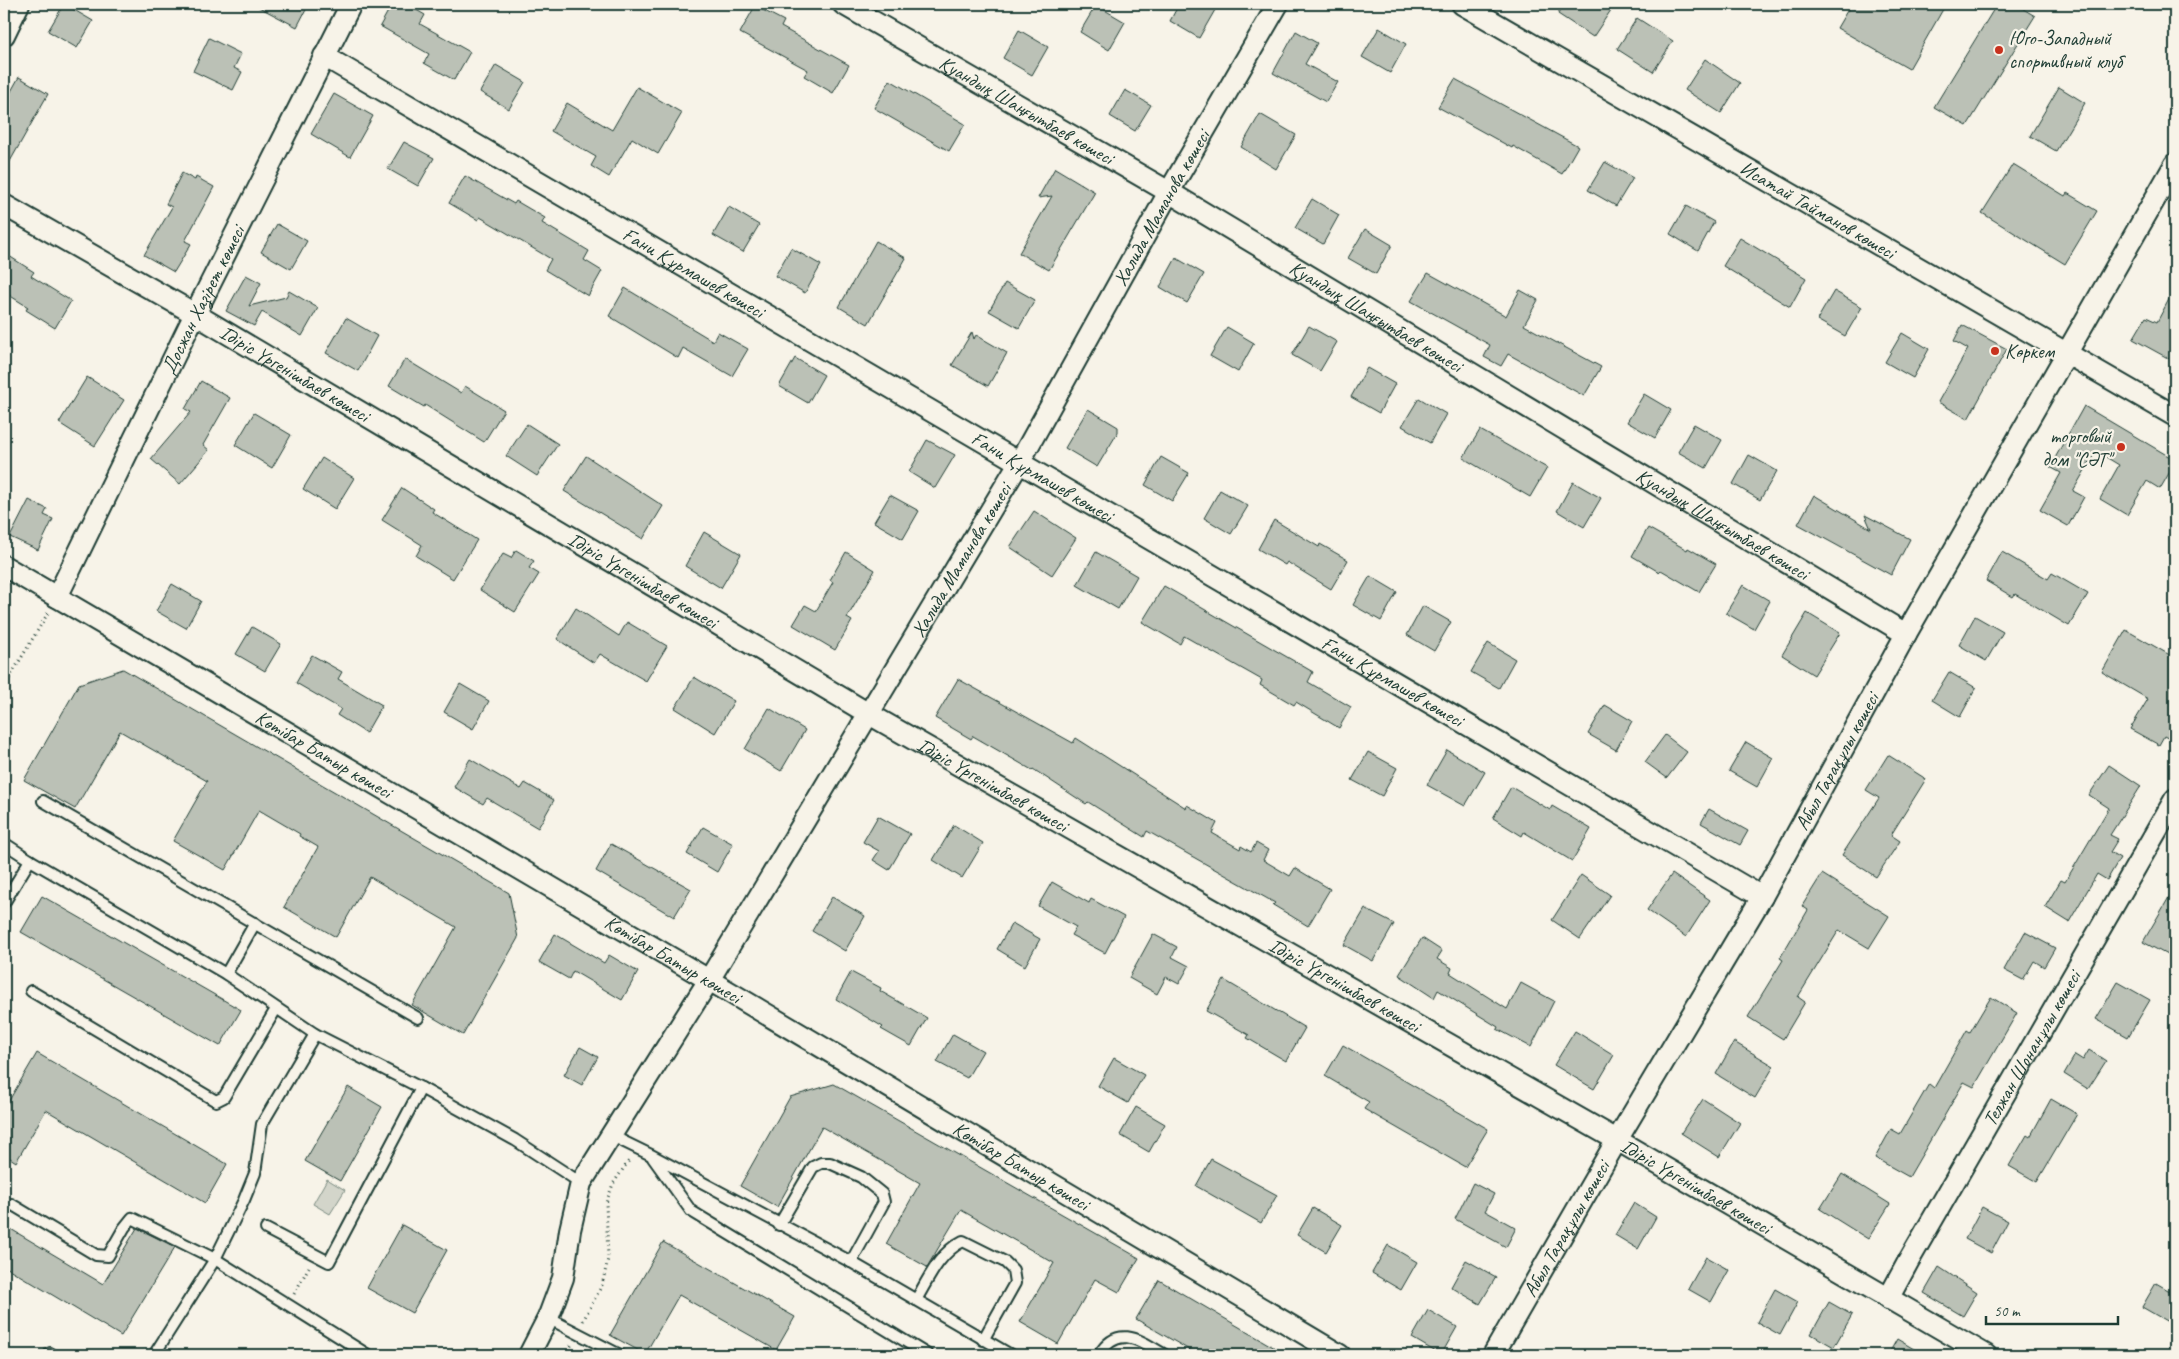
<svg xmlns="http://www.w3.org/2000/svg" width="2179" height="1359" font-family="Caveat,sans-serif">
  <rect width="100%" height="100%" fill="#f7f3e8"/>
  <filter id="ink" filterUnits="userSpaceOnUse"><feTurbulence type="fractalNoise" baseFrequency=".02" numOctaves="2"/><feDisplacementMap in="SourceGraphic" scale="10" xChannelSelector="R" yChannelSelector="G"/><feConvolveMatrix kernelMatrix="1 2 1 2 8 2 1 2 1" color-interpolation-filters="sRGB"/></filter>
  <g filter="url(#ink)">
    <path fill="#d3d5ca" stroke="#79897f" d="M327 1179 345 1190 330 1214 313 1204Z"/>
    <g fill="#bbc1b6" stroke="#1f3d34">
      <path d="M64 4 93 21 77 48 48 31Z"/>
      <path d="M253 4H309L297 27Z"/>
      <path d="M392 4H406L425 15 420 24 470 52 454 80 424 63 429 54 380 26Z"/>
      <path d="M1179 4H1204L1215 10 1199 38 1170 21Z"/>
      <path d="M1564 4H1615L1593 37 1558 14Z"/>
      <path d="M1851 4H1946L1909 69 1837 28Z"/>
      <path d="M1997 4H2015L2035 16 1967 126 1934 107Z"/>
      <path d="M1096 5 1125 22 1109 50 1080 32Z"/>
      <path d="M755 6 784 21 781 27 849 65 833 93 804 76 808 70 740 33Z"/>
      <path d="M1637 18 1673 41 1653 72 1617 49Z"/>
      <path d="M1379 28 1406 44 1390 73 1362 57Z"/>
      <path d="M1019 30 1048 47 1032 75 1003 58Z"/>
      <path d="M1296 31 1317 43 1305 64 1338 82 1326 102 1273 73Z"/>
      <path d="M209 38 241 54 234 68 242 72 233 90 193 71Z"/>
      <path d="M1705 59 1740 83 1721 113 1685 90Z"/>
      <path d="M496 65 525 82 509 109 480 92Z"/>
      <path d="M19 77 48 94 4 172V104Z"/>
      <path d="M1455 79 1578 146 1562 174 1513 146 1512 148 1438 107Z"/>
      <path d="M890 80 965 124 949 151 874 108Z"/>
      <path d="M637 87 682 113 658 154 632 138 609 177 591 166 596 157 551 131 567 103 612 130Z"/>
      <path d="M2059 87 2085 103 2056 151 2030 136Z"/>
      <path d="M1125 90 1151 105 1135 131 1110 116Z"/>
      <path d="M334 94 373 116 350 157 311 134Z"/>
      <path d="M1260 114 1296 135 1276 169 1241 147Z"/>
      <path d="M404 142 434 158 418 186 388 169Z"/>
      <path d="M1605 162 1633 178 1616 206 1588 190Z"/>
      <path d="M2013 164 2065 196 2067 193 2097 211 2065 264 1982 213Z"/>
      <path d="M1055 168 1095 192 1049 270 1019 253 1052 196 1038 198Z"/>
      <path d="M182 173 195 180 196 177 214 187 185 241 191 244 174 272 144 255 172 207 166 204Z"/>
      <path d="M465 176 514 204 516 201 545 218 542 223 589 251 584 260 602 271 588 296 545 270 551 259 480 217 478 220 449 203Z"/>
      <path d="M1312 199 1339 215 1323 244 1295 228Z"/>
      <path d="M1686 206 1714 222 1698 251 1670 234Z"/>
      <path d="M729 207 759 225 743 252 713 235Z"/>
      <path d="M277 224 307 241 291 269 261 252Z"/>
      <path d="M1365 229 1392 245 1376 274 1348 258Z"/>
      <path d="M1740 238 1806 278 1790 307 1723 266Z"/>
      <path d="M876 241 906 258 868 324 839 307Z"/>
      <path d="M791 248 821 265 805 293 775 276Z"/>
      <path d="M9 256 34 272 31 276 71 301 55 328 26 310 28 307 4 292V265Z"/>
      <path d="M1176 258 1204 274 1187 303 1160 287Z"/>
      <path d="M1428 273 1506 316 1520 290 1538 300 1524 325 1601 367 1584 396 1508 354 1501 366 1484 357 1490 345 1411 301Z"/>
      <path d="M246 275 261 283 249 306 286 297 289 291 318 308 302 336 262 312 254 326 226 311Z"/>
      <path d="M1005 283 1035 300 1019 328 989 311Z"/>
      <path d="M625 288 713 341 718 332 748 349 732 376 683 348 678 358 609 316Z"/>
      <path d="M2175 288V362L2133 339 2146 317 2157 322Z"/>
      <path d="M1834 291 1862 307 1845 336 1817 320Z"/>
      <path d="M346 318 377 336 358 371 326 353Z"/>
      <path d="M1962 325 2007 349 1968 419 1938 402 1968 349 1954 341Z"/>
      <path d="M1309 326 1337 342 1320 371 1292 355Z"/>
      <path d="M1227 327 1254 343 1238 372 1210 356Z"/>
      <path d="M972 332 974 339 976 335 1007 353 988 386 952 365Z"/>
      <path d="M1902 333 1929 349 1913 378 1885 362Z"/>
      <path d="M795 358 824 375 808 403 779 386Z"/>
      <path d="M405 359 461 393 465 386 504 410 484 442 425 405 424 407 389 386Z"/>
      <path d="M1367 368 1395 384 1379 413 1351 397Z"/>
      <path d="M87 377 124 400 95 446 59 423Z"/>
      <path d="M201 381 230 398 203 445 209 450 180 484 151 459 191 412 185 409Z"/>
      <path d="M1644 394 1671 410 1655 438 1627 422Z"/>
      <path d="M1419 398 1446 414 1430 443 1402 426Z"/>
      <path d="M2084 406 2175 460V463L2160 489 2147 481 2127 515 2100 499 2119 465 2096 451 2073 491 2084 497 2068 526 2040 510 2061 473 2050 467Z"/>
      <path d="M1088 409 1118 427V432L1097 467 1065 448Z"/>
      <path d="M254 413 291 435 272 468 235 445Z"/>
      <path d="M527 424 558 444 537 476 506 456Z"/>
      <path d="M1694 424 1722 440 1706 468 1678 452Z"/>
      <path d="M1480 430 1547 468 1530 497 1463 458Z"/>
      <path d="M927 440 955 455 935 488 909 472Z"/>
      <path d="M1749 455 1777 471 1760 500 1733 484Z"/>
      <path d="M586 456 663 506 643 539 564 491Z"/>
      <path d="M1161 457 1189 473 1172 501 1145 485Z"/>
      <path d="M322 458 354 478 335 509 303 489Z"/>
      <path d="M1573 482 1601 498 1584 527 1557 511Z"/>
      <path d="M402 488 434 509 432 512 477 540 453 579 416 556 422 545 382 520Z"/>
      <path d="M1220 490 1248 506 1231 534 1204 518Z"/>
      <path d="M890 495 919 511 903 539 874 522Z"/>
      <path d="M1814 495 1871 529 1865 515 1910 539 1891 575 1798 524Z"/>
      <path d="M29 500 47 509 44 515 53 519 38 550 10 537Z"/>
      <path d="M1034 511 1076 538 1052 575 1010 547Z"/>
      <path d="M1274 520 1319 547 1320 544 1348 560 1331 589 1287 562 1285 565 1258 549Z"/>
      <path d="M1648 528 1687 550 1688 548 1716 564 1699 592 1661 570 1659 572 1632 556Z"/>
      <path d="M704 532 741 554 721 588 685 566Z"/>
      <path d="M516 550 534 561 529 568 539 574 515 612 480 590 503 554 511 558Z"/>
      <path d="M846 552 875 570 847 618 852 621 835 650 793 625 805 605 816 611 833 582 830 580Z"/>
      <path d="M1096 552 1137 576 1118 609 1077 585Z"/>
      <path d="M2002 552 2048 579 2052 573 2088 594 2069 626 2015 594 2013 597 1986 581Z"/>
      <path d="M1370 576 1397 592 1381 621 1353 605Z"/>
      <path d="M172 584 201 601 186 628 156 611Z"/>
      <path d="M1743 585 1770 601 1754 629 1726 613Z"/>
      <path d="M1164 586 1313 672 1308 682 1351 707 1339 728 1296 702 1294 705 1260 685 1262 680 1184 636 1180 644 1142 622Z"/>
      <path d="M1423 606 1451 622 1434 651 1407 635Z"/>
      <path d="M576 608 619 636 627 622 667 646 646 681 600 654 594 663 557 639Z"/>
      <path d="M1807 613 1840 633 1814 675 1782 655Z"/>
      <path d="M1975 616 2003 632 1986 661 1959 645Z"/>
      <path d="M252 627 281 644 265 671 236 654Z"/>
      <path d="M2126 630 2175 658V742L2164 736 2159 745 2130 729 2148 699 2102 672Z"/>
      <path d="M1488 643 1515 659 1499 688 1471 672Z"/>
      <path d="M312 655 342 672 338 679 382 705 366 733 337 715 341 709 296 683Z"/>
      <path d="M123 669 509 893 518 938 463 1035 412 1005 456 927 370 877 336 937 284 907 318 847 299 836 300 834 259 810 225 870 173 841 207 781 120 731 75 809 24 780 79 684Z"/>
      <path d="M1949 672 1976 688 1960 717 1932 700Z"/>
      <path d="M694 677 734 701 715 733 675 708Z"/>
      <path d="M958 679 1073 743 1076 738 1186 808 1187 805 1217 823 1212 833 1240 849 1241 846 1251 852 1256 843 1268 850 1263 860 1290 876 1295 868 1330 889 1308 926 1273 905 1275 903 1147 831 1144 837 1088 802 1086 804 1033 769 1032 770 973 736 971 739 935 718Z"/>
      <path d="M460 684 489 701 473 729 444 712Z"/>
      <path d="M1605 705 1632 721 1616 750 1588 734Z"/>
      <path d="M769 708 805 730 781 771 745 749Z"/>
      <path d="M1665 735 1687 752 1667 778 1645 762Z"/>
      <path d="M1746 742 1773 758 1757 787 1729 771Z"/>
      <path d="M1447 750 1485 772 1465 806 1427 785Z"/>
      <path d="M1368 752 1397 768 1382 796 1352 780Z"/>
      <path d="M1888 755 1926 779 1891 835 1900 841 1876 877 1842 855 1879 798 1866 790Z"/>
      <path d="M470 759 521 789 525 783 554 800 538 828 487 798 483 804 454 787Z"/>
      <path d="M2109 765 2141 786 2110 835 2118 839 2110 852 2120 858 2107 880 2097 874 2069 922 2045 907 2061 880 2065 882 2109 808 2089 795Z"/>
      <path d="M1511 787 1550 810 1552 806 1591 829 1572 861 1524 832 1522 836 1493 818Z"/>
      <path d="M1709 809 1748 831 1740 845 1701 823Z"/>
      <path d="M878 816 910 834 889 870 873 860 879 851 863 842Z"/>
      <path d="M954 825 983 843 962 878 933 860Z"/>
      <path d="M703 827 733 844 717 872 687 854Z"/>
      <path d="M611 844 691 889 674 917 596 871Z"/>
      <path d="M1672 874 1710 900 1686 937 1647 910Z"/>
      <path d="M1822 874 1889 916 1869 948 1839 930 1798 997 1805 1002 1783 1039 1748 1017 1783 960 1780 958 1808 910 1802 906Z"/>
      <path d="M1581 875 1610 895 1580 939 1552 920Z"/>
      <path d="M1052 882 1089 903 1091 899 1124 917 1105 953 1071 935 1076 927 1038 906Z"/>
      <path d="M2175 887V945L2169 956 2143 942Z"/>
      <path d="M42 896 241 1010 220 1046 21 932Z"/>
      <path d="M832 897 865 916 845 951 812 931Z"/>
      <path d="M1365 909 1394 924 1373 961 1344 945Z"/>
      <path d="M1012 923 1040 939 1025 966 997 949Z"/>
      <path d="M2025 932 2055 948 2044 967 2034 961 2023 980 2004 970Z"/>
      <path d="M555 934 604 963 609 955 638 972 622 1000 573 971 569 979 539 962Z"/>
      <path d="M1153 934 1177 947 1172 957 1189 966 1179 984 1166 977 1157 994 1129 978Z"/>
      <path d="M1422 938 1442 951 1437 959 1452 968 1450 973 1507 1009 1521 983 1554 1001 1531 1047 1497 1029 1498 1027 1438 990 1434 998 1399 975Z"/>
      <path d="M851 972 881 988 880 991 927 1018 911 1046 881 1029 883 1027 836 999Z"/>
      <path d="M1224 980 1305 1028 1286 1061 1247 1038 1249 1035 1206 1011Z"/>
      <path d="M2118 982 2150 1000 2128 1037 2096 1019Z"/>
      <path d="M1991 997 2017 1013 1974 1087 1964 1082 1909 1177 1875 1158 1891 1129 1900 1134 1929 1084 1934 1088 1967 1030 1970 1032Z"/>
      <path d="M1575 1031 1614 1055 1594 1089 1554 1065Z"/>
      <path d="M953 1034 983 1051 967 1078 937 1062Z"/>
      <path d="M1734 1042 1774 1066 1755 1098 1716 1074Z"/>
      <path d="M1343 1045 1488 1129 1465 1167 1364 1109 1369 1102 1325 1076Z"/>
      <path d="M580 1047 598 1057 582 1085 564 1075Z"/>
      <path d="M2089 1050 2106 1061 2088 1089 2064 1074 2075 1055 2083 1060Z"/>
      <path d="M37 1053 227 1164 205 1203 46 1110 16 1162 4 1154V1109Z"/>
      <path d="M1114 1058 1144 1075 1128 1103 1098 1086Z"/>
      <path d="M834 1084 1139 1258 1119 1292 1095 1279 1058 1344 1020 1322 1054 1263 961 1210 927 1267 886 1244 920 1183 822 1127 777 1207 740 1186 790 1097Z"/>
      <path d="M348 1087 382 1107 340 1181 305 1161Z"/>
      <path d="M1703 1099 1740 1123 1719 1157 1681 1133Z"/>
      <path d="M2051 1099 2077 1114 2037 1182 2009 1166 2027 1135 2030 1137Z"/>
      <path d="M1136 1107 1165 1124 1149 1152 1120 1135Z"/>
      <path d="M1211 1159 1277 1195 1261 1223 1196 1186Z"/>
      <path d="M1842 1174 1890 1204 1868 1239 1820 1209Z"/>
      <path d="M1473 1183 1494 1194 1485 1211 1516 1228 1506 1247 1455 1219Z"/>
      <path d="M1634 1203 1656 1217 1638 1249 1615 1235Z"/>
      <path d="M1982 1207 2008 1221 1991 1253 1965 1239Z"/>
      <path d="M1313 1208 1342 1225 1326 1252 1297 1235Z"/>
      <path d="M4 1225 103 1284 137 1228 175 1247 121 1336 4 1266Z"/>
      <path d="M402 1225 447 1250 412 1313 367 1288Z"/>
      <path d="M663 1242 795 1317 776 1350 679 1295 645 1354 610 1335Z"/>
      <path d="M1388 1245 1417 1262 1401 1290 1372 1273Z"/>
      <path d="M1706 1257 1729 1270 1711 1302 1688 1289Z"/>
      <path d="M1466 1260 1496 1277 1480 1304 1451 1287Z"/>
      <path d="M1939 1267 1977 1292 1963 1316 1924 1293Z"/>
      <path d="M1159 1280 1287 1355H1198L1136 1319Z"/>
      <path d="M2156 1283 2175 1294V1326L2142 1307Z"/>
      <path d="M1775 1289 1798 1302 1780 1335 1757 1322Z"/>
      <path d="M1829 1302 1852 1315 1834 1347 1811 1334Z"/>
      <path d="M1428 1310 1457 1327 1441 1355 1412 1338Z"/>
      <path d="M1897 1339 1924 1355H1888Z"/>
    </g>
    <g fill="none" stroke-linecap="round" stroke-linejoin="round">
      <defs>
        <g id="service">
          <path d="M43 801 418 1018"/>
          <path d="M4 843 30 860 226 974 315 1034 421 1088 515 1140 581 1183"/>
          <path d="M4 903 30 860"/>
          <path d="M226 974 255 923"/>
          <path d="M31 991 216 1101 224 1097 276 1009"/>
          <path d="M610 1135 651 1155 851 1262 1011 1355"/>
          <path d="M653 1158 691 1211 928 1355"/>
          <path d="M11 1204 96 1255 108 1256 124 1228 132 1218 215 1259 368 1355"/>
          <path d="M779 1225 813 1167 821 1163H830L861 1177 882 1194 884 1202 851 1262"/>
          <path d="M266 1229 329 1262 421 1088"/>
          <path d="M916 1300C929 1278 939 1253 963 1241L1005 1262 1013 1270 1015 1283 983 1340"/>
          <path d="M548 1318 620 1355"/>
          <path d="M50 1353 53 1355"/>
          <path d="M154 1355 215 1259 244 1200 255 1173 262 1124 315 1034"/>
          <path d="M1099 1355C1118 1323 1141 1341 1165 1355"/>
        </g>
        <g id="minor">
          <path id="s1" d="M843 4 1169 192 1906 634"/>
          <path id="s2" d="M1462 4 2175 416"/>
          <path d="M4 35 19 4"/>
          <path id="s3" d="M324 56 1762 897"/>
          <path id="s4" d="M4 205 195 314 869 714 1617 1140 1986 1355"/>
          <path id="s5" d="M4 566 709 980 1340 1355"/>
          <path id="s6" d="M57 597 195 314 351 4"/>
          <path id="s7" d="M1888 1299 1908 1262 2175 799"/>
          <path id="s8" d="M529 1355 548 1318 563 1278 570 1230 581 1183 709 980 1019 463 1169 192 1278 4"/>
          <path id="s9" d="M1493 1355 1617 1140 1762 897 1906 634 2175 164"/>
        </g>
      </defs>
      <use href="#service" stroke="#1f3d34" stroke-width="14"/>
      <use href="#minor" stroke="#1f3d34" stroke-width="24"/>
      <g stroke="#1f3d34" stroke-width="3" stroke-dasharray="1 4" stroke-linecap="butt">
        <path d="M4 687 48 613"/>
        <path d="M294 1294 309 1267"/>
        <path d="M583 1321 602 1285 608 1259 606 1203 613 1184 630 1159"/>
        <path d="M566 1355 572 1344"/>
      </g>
      <use href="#service" stroke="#f7f3e8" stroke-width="10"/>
      <use href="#minor" stroke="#f7f3e8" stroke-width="20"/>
    </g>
  </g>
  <g fill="#c8321e" stroke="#f7f3e8" stroke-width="2">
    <circle cx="1999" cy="50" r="5"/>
    <circle cx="1995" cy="351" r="5"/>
    <circle cx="2121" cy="447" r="5"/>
  </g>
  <g text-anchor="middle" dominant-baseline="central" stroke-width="4.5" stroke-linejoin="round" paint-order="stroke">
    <g font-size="20" fill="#1f3d34" stroke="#f7f3e8" text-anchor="start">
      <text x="2009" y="38">Юго-Западный<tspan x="2009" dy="23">спортивный клуб</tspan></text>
      <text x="2005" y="351">Көркем</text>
      <text x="2111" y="436" text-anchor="end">торговый<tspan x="2111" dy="23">дом "СӘТ"</tspan></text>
    </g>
    <g font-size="20" fill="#1f3d34" stroke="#f7f3e8">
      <text stroke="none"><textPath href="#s1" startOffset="212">Қуандық Шаңғытбаев көшесі</textPath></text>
      <text stroke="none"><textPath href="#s8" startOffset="1316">Халида Маманова көшесі</textPath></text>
      <text stroke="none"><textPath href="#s2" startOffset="411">Исатай Тайманов көшесі</textPath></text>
      <text stroke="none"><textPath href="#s3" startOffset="428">Ғани Құрмашев көшесі</textPath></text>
      <text stroke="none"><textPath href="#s6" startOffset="331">Досжан Хазірет көшесі</textPath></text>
      <text stroke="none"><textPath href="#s1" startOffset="618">Қуандық Шаңғытбаев көшесі</textPath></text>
      <text stroke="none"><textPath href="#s4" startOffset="336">Ідіріс Үргенішбаев көшесі</textPath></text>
      <text stroke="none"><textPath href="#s3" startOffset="832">Ғани Құрмашев көшесі</textPath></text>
      <text stroke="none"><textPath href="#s1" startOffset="1022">Қуандық Шаңғытбаев көшесі</textPath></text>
      <text stroke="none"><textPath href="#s8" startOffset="911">Халида Маманова көшесі</textPath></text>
      <text stroke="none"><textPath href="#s4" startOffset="741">Ідіріс Үргенішбаев көшесі</textPath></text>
      <text stroke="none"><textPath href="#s3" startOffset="1238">Ғани Құрмашев көшесі</textPath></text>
      <text stroke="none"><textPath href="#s5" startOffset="371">Көтібар Батыр көшесі</textPath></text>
      <text stroke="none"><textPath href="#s9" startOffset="686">Абыл Тарақұлы көшесі</textPath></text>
      <text stroke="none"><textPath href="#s4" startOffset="1146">Ідіріс Үргенішбаев көшесі</textPath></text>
      <text stroke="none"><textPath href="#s5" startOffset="776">Көтібар Батыр көшесі</textPath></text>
      <text stroke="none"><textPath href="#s4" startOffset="1551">Ідіріс Үргенішбаев көшесі</textPath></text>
      <text stroke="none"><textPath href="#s7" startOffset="289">Телжан Шонанұлы көшесі</textPath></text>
      <text stroke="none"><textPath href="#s5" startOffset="1181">Көтібар Батыр көшесі</textPath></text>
      <text stroke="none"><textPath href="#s4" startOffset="1956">Ідіріс Үргенішбаев көшесі</textPath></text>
      <text stroke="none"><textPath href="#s9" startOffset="146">Абыл Тарақұлы көшесі</textPath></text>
    </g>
  </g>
  <rect width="2179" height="1359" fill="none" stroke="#f7f3e8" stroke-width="20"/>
  <rect x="10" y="10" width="2159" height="1339" fill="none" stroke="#1f3d34" stroke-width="2" filter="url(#ink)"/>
  <path d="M1986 1316v8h132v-8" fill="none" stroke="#1f3d34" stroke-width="2.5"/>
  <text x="1994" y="1316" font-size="15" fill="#1f3d34" stroke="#f7f3e8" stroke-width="4" paint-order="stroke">50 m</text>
</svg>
